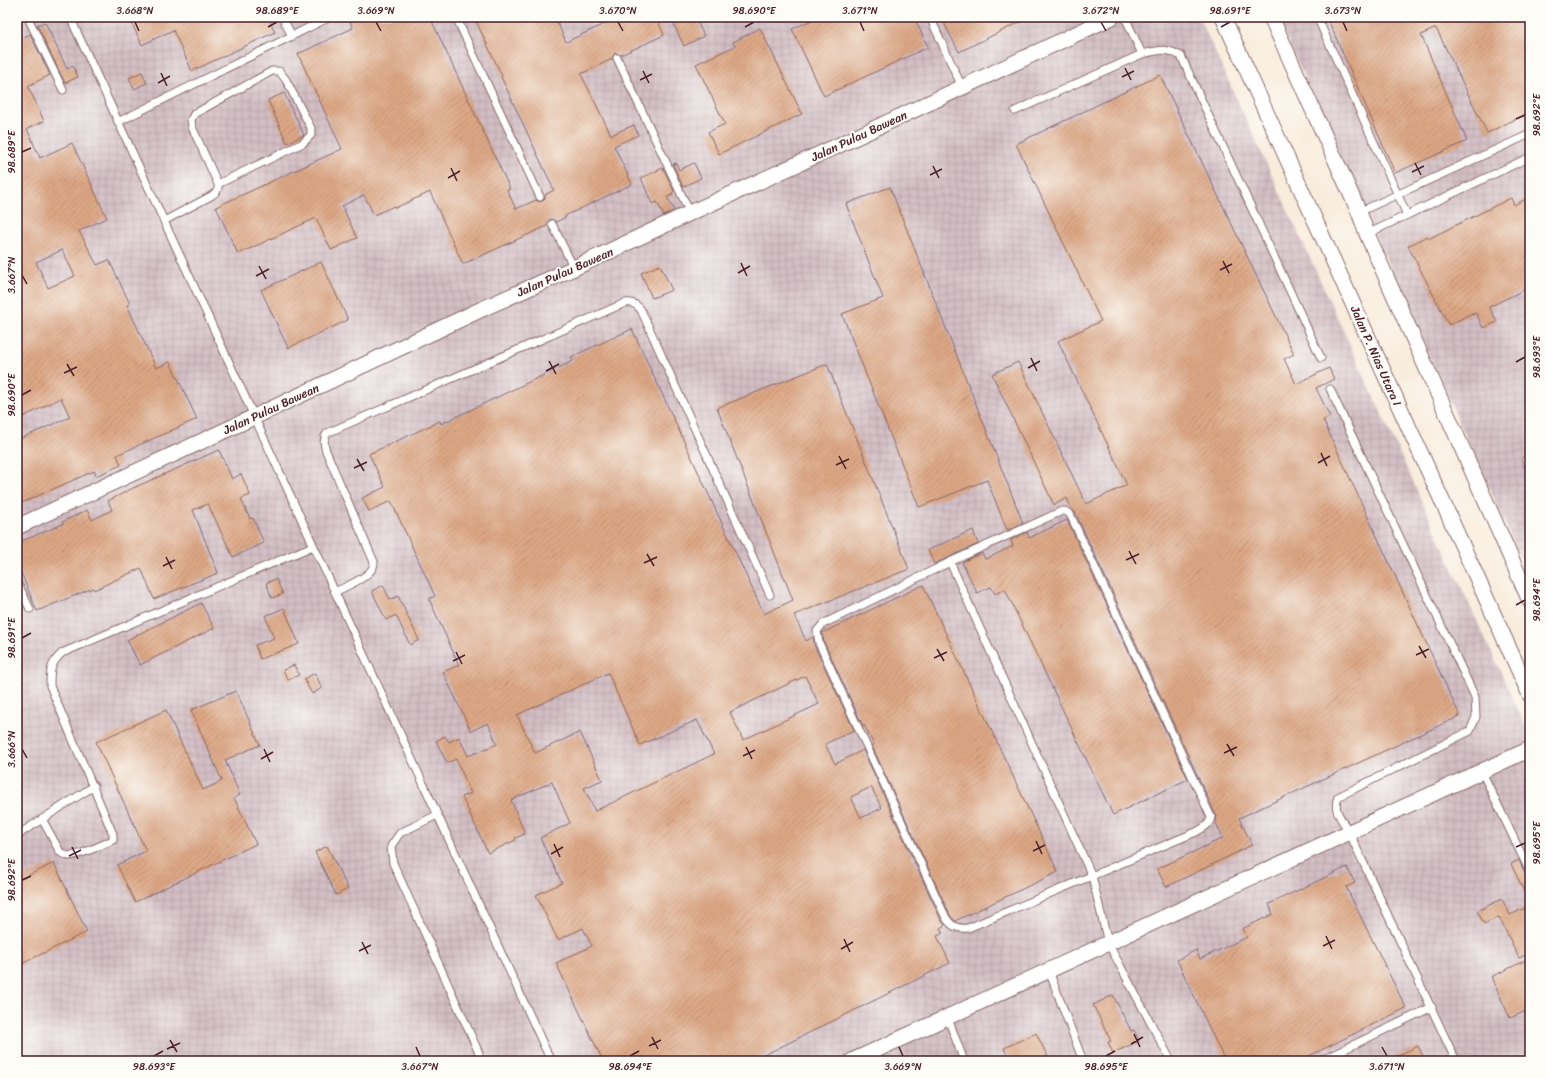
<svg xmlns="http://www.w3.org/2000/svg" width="1547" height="1078" font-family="Sriracha,sans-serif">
  <defs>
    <pattern id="industrial-grid" width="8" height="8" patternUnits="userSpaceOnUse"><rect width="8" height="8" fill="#d2bec4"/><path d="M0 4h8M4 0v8" fill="none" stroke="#b6a3a9"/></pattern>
    <pattern id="building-hatch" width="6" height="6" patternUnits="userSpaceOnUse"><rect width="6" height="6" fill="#dda785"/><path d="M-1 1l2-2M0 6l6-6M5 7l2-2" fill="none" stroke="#b5876d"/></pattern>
  </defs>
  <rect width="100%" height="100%" fill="#fdfcf7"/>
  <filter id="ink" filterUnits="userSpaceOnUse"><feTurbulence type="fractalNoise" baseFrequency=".025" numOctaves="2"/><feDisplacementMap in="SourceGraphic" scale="8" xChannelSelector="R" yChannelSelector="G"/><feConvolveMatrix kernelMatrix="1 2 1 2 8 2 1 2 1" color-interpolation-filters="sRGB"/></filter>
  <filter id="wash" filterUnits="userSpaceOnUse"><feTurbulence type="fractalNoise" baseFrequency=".012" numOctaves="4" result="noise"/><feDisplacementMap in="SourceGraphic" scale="16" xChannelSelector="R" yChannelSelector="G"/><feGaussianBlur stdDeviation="0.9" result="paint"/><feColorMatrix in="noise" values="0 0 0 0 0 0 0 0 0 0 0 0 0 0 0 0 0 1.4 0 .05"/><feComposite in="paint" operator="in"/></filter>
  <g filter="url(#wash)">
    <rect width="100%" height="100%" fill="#f8ecdb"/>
    <g fill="url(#industrial-grid)">
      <path d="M17 17H1199L1530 736V1061H17Z"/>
      <path d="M1277 17H1530V580Z"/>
    </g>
    <g id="blocks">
      <g fill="url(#building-hatch)" fill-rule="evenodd">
        <path d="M129 17H268L275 32 192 71 173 30 142 45Z"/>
        <path d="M348 17H430L510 189 507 190 516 209 536 200 539 202 542 201 545 198V195L554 190 501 77 502 76 474 17H555L566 42 619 17H656L664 35 621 55 615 53 613 56 612 59 581 74 611 135 634 125 638 135 614 146 632 184 565 216 566 217 556 222 554 220 550 219 548 222 547 226 463 264 430 192 395 208 394 206 374 215 364 195 342 206 357 238 331 250 316 218 238 254 216 207 342 149 298 54 353 28Z"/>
        <path d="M691 17H695L704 36 684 46 674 25Z"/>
        <path d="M818 17H914L928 47 824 96 792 29Z"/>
        <path d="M941 17H1030L959 52Z"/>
        <path d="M1327 17H1530V112L1487 133 1436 28 1421 35 1467 141 1395 173Z"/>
        <path d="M45 22 67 69 73 66 78 77 65 83 37 25Z"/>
        <path d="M760 28 802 114 719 154 708 132 725 124 696 64 735 46 733 42Z"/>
        <path d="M30 34 50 75 28 86 44 121 27 129 40 158 72 143 107 218 79 231 97 265 109 260 130 304 127 305 156 368 170 362 197 419 117 455 121 465 96 476 94 471 17 505V440L70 417 61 398 17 420V305L22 303 17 291V41ZM62 250 75 276 48 288 36 262Z"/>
        <path d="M142 72 147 83 134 89 129 78Z"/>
        <path d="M1160 75 1294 354 1284 359 1296 384 1329 368 1334 379 1316 388 1330 417 1323 420 1460 716 1239 818 1252 845 1166 887 1157 869 1223 838 1215 821 1216 815 1075 512 1071 509 1067 498 1054 505 992 374 1018 362 1086 504 1127 485 1058 341 1101 321 1016 144Z"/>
        <path d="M284 93 304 135 287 143 268 100Z"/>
        <path d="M676 163 679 170 694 163 701 178 683 187 673 164Z"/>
        <path d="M663 168 674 191 672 193 673 195 667 197 674 210 664 216 657 202 652 204 641 178Z"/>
        <path d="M890 187 1023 523 1007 530 987 480 919 507 842 314 883 298 846 204Z"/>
        <path d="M1530 197V287L1489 307 1497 322 1483 328 1476 313 1472 315V313L1449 325 1408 246 1427 236 1428 239 1511 198 1514 205Z"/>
        <path d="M321 262 348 320 288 348 261 290Z"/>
        <path d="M660 265 672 290 652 298 641 273Z"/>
        <path d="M632 329 764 614 793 600 717 408 827 364 909 569 794 615 806 641 813 637 814 645 854 730 825 744 835 764 863 750 941 920 945 925 940 928 943 933 937 936 950 963 752 1061H684L682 1058 675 1061H603L556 963 592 946 583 928 558 940 536 895 562 883 540 838 570 823 552 782 511 800 525 834 515 838 516 840 488 853 462 797 471 793 456 759 447 763 436 741 445 736 449 742 459 737 468 756 497 744 488 723 471 731 443 672 459 665 429 599 435 596 391 501 369 511 362 498 385 487 369 454 440 421 441 424 573 361 571 357ZM608 673 640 745 697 720 714 754 595 811 584 788 602 780 580 732 535 753 517 715ZM805 676 819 704 743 740 730 712ZM871 787 882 808 861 818 851 797Z"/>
        <path d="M219 450 232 479 241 474 250 495 241 499 250 519 253 518 264 543 233 557 208 504 193 510 218 573 154 599 141 568 94 590 93 588 37 611 17 563V543L63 524 62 522 87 510 92 520 112 510 108 501 133 488Z"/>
        <path d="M1067 520 1188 779 1113 815 1005 589 995 594 991 587 977 593 962 562 982 553 985 559 988 558 1013 546 1011 540 1027 532 1029 538Z"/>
        <path d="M973 530 978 544 934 564 928 550Z"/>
        <path d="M276 579 283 594 272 598 266 583Z"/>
        <path d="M383 585 390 600 398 596 419 640 410 645 396 615 386 620 372 591Z"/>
        <path d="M923 585 1058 872 955 921 950 915 872 746 874 745 864 725 863 726 824 642 822 633Z"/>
        <path d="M201 603 214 628 140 665 127 640Z"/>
        <path d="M284 608 299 644 260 659 255 645 274 638 265 616Z"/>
        <path d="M294 665 299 675 288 680 283 670Z"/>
        <path d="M315 673 322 688 312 694 304 679Z"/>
        <path d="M236 691 260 745 225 760 240 795 234 798 256 844 135 902 117 865 146 851 96 742 166 710 203 790 222 781 191 710Z"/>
        <path d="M327 846 348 889 336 895 315 852Z"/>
        <path d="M1519 860 1525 874 1530 877V904L1511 864Z"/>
        <path d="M54 863 87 932 17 966V881Z"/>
        <path d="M1347 867 1355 883 1346 887 1406 1008 1299 1061H1225L1177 960 1196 950 1200 959 1247 937 1242 929 1273 914 1269 904Z"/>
        <path d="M1502 899 1510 915 1525 908 1530 918V953L1519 958 1499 917 1484 924 1477 911Z"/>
        <path d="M1526 960 1530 969V1009L1510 1018 1491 977Z"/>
        <path d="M1113 995 1131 1031 1134 1030 1139 1041 1113 1053 1108 1042 1111 1041 1093 1005Z"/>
        <path d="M1036 1033 1050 1061H1010L1004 1048Z"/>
        <path d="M1418 1046 1425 1061H1387Z"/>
      </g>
    </g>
  </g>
  <g filter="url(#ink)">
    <use href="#blocks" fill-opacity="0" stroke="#876769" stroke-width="1"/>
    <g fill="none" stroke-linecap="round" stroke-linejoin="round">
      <defs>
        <g id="service">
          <path d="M29 17 30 22 63 90"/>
          <path d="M70 17 551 1061"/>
          <path d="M282 17 292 36"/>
          <path d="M456 17 540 197"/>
          <path d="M930 17 962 87"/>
          <path d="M1125 17 1142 54"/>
          <path d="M1317 17 1407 215"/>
          <path d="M617 58 690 213"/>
          <path d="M1015 111 1142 54C1159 50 1165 47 1181 56L1321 358"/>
          <path d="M118 122 330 17"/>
          <path d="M1359 212 1530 134"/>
          <path d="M164 221 211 196C216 192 219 191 218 184L192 127 191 120 194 114 272 71H279L286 80 311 128V135L303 143 218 184"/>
          <path d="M552 224 574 268"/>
          <path d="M1367 234 1530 157"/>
          <path d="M1330 389 1475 697 1476 717 1470 731 1338 797C1332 810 1343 821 1349 832L1456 1061"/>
          <path d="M1526 460 1530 468"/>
          <path d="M950 562 1062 511H1065L1070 514 1211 817C1210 825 1203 828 1196 832L968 928C958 929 952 927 946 918L819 643 817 631 823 624 950 562 1092 876 1108 943 1170 1059"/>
          <path d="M17 582 30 609"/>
          <path d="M335 592C346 586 375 576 374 562L326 451C324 444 323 439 327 433L625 303C632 302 637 304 641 310L770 595"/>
          <path d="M1481 770 1530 872"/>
          <path d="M437 815 400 833 391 846 393 863 479 1053"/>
          <path d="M42 819 60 852C63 854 66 856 69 856 84 855 100 845 113 840V834L50 686C50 671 50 664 62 653L313 546"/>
          <path d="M17 837 22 832 94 786"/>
          <path d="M1049 971 1083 1061"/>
          <path d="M947 1016 964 1061"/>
          <path d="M1320 1061 1432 1007"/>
        </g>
        <g id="minor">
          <path d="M1223 17 1530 695"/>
          <path d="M1271 17 1359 212 1367 234 1530 601"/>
          <path d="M17 527 254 417 482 309 574 268 690 213 835 147 1112 17"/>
          <path d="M852 1061 1530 749"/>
        </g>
      </defs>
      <use href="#service" stroke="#876769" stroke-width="9"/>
      <use href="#minor" stroke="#876769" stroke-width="17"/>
      <use href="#service" stroke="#fff" stroke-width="7"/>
      <use href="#minor" stroke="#fff" stroke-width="15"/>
    </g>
  </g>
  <path fill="none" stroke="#4a1f2b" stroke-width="1.5" d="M135 22 139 31M376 22 381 31M618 22 623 31M860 22 864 31M1101 22 1106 31M1343 22 1347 31M268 27 277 22M745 27 754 22M1221 27 1230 22M1125 68 1131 80M643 71 649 83M161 73 167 86M1122 77 1134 71M640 80 652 74M158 83 170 76M1516 119 1525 115M22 152 31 148M1415 163 1421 175M933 166 939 178M451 168 457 181M1412 172 1424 166M930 175 942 169M448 178 460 171M1223 261 1229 273M741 263 747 276M259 266 266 279M1220 270 1232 264M738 273 750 266M22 275 27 284M256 276 269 269M1031 358 1037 371M549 361 556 374M1516 362 1525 357M67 364 74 376M1028 368 1040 361M546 371 559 364M64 373 77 367M22 395 31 390M1321 453 1327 466M839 456 846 469M357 459 364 471M1318 463 1330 456M836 465 849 459M354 468 367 462M1129 551 1136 564M647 554 654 566M166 557 172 569M1126 560 1139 554M644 563 657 557M163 566 175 560M1516 605 1525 600M22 638 31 633M1419 646 1426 658M937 649 944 661M456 652 462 664M1416 655 1429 649M934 658 947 652M453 661 465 655M1227 744 1234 756M746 747 752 759M22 749 27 758M264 749 270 762M1224 753 1237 747M743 756 755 750M261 759 273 752M1036 841 1042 854M554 844 560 857M72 847 78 859M1516 847 1525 843M1033 851 1045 845M551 854 563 847M69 856 81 850M22 880 31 876M1326 936 1332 949M844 939 850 952M362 942 368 954M1323 946 1335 940M841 949 853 942M359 951 371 945M1134 1034 1140 1047M652 1037 658 1049M170 1040 177 1052M1131 1044 1143 1037M649 1046 661 1040M416 1047 420 1056M899 1047 903 1056M1382 1047 1387 1056M167 1049 180 1043M154 1056 163 1051M630 1056 639 1051M1106 1056 1115 1051"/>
  <g text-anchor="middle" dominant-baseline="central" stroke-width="4" stroke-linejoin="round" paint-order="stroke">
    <g font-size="12" fill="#4a1f2b" stroke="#fdfcf7">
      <text transform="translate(859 136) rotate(-25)">Jalan Pulau Bawean</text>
      <text transform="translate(565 272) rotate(-24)">Jalan Pulau Bawean</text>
      <text transform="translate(1376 356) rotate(66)">Jalan P. Nias Utara I</text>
      <text transform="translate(271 409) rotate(-25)">Jalan Pulau Bawean</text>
    </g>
  </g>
  <rect width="1547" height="1078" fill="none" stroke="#fdfcf7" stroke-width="44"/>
  <rect x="22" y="22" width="1503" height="1034" fill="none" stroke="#4a1f2b" stroke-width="1.5"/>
  <g font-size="10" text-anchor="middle" fill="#4a1f2b">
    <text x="135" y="14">3.668°N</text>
    <text x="277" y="14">98.689°E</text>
    <text x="376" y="14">3.669°N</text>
    <text x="618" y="14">3.670°N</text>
    <text x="754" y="14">98.690°E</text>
    <text x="860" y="14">3.671°N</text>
    <text x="1101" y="14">3.672°N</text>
    <text x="1230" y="14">98.691°E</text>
    <text x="1343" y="14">3.673°N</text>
    <text transform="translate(1536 115) rotate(-90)" y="4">98.692°E</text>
    <text transform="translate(11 152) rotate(-90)" y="4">98.689°E</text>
    <text transform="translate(11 275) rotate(-90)" y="4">3.667°N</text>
    <text transform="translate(1536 357) rotate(-90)" y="4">98.693°E</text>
    <text transform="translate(11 395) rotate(-90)" y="4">98.690°E</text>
    <text transform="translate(1536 600) rotate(-90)" y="4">98.694°E</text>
    <text transform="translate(11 638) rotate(-90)" y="4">98.691°E</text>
    <text transform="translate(11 749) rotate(-90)" y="4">3.666°N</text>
    <text transform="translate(1536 843) rotate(-90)" y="4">98.695°E</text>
    <text transform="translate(11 880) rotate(-90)" y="4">98.692°E</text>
    <text x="154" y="1070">98.693°E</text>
    <text x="420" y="1070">3.667°N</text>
    <text x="630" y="1070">98.694°E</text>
    <text x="903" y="1070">3.669°N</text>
    <text x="1106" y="1070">98.695°E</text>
    <text x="1387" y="1070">3.671°N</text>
  </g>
</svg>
